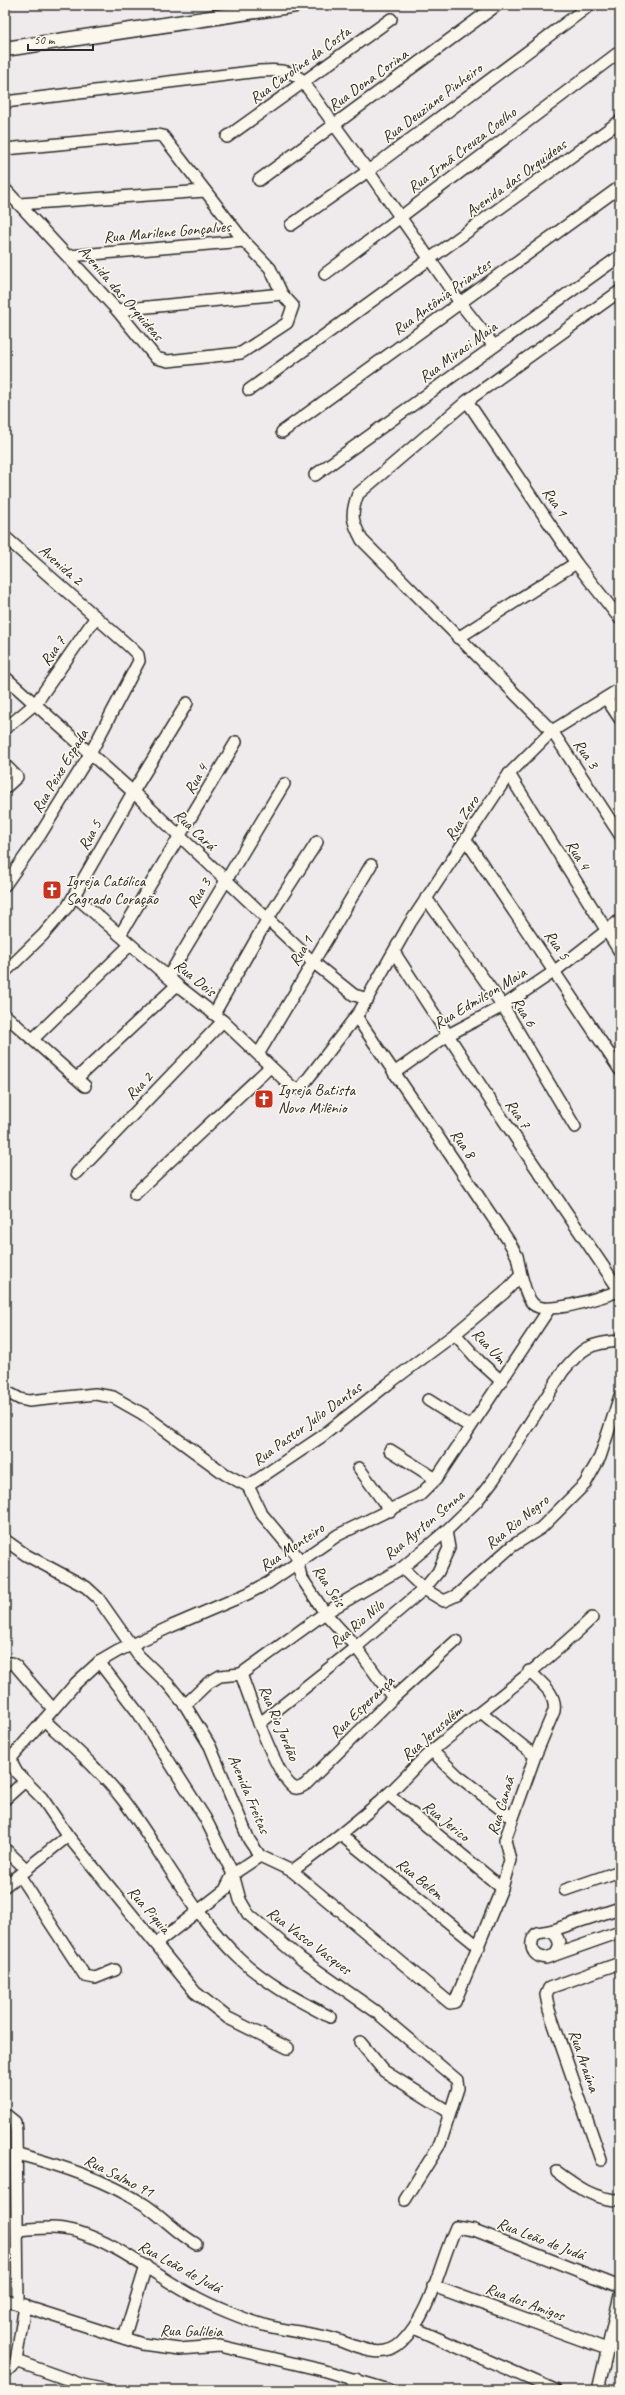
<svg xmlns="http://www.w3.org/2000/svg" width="625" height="2395" font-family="Caveat,sans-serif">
  <rect width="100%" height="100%" fill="#efeaeb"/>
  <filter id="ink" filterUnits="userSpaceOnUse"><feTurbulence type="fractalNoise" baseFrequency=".025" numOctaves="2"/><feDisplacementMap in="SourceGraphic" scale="8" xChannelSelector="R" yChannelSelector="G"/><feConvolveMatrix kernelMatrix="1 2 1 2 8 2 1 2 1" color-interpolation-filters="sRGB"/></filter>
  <g filter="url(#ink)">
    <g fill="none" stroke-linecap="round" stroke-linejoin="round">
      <defs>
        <g id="minor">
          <path d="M5 102 259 71C275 70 288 69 301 79L368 171 461 304 494 346"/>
          <path d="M227 137 391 19"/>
          <path d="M5 149 156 135 163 136 244 241 270 268 282 294 293 306 287 323 241 353 168 361 156 358 117 310 5 189"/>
          <path d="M259 180 497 5"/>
          <path d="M19 204 205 191"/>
          <path d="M291 225 368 171 590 5"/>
          <path d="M69 256 244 241"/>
          <path d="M325 274 618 53"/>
          <path d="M620 291 467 401 358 494C350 515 352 521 362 540L552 731 620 835"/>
          <path d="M117 310 282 294"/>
          <path d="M249 390 620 121"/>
          <path d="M467 401 576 563 620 619"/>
          <path d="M282 432 620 187"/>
          <path d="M315 475 620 256"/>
          <path d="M5 537 130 647 138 655 139 661 90 754 40 835 5 885"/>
          <path d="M458 638 576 563"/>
          <path d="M5 677 133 792 313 962 354 995 368 999"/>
          <path d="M606 698 620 719"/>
          <path d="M5 729 36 703 96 617"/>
          <path d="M5 765 17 777 5 788"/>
          <path d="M509 774 620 952"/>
          <path d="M466 840 620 1070"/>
          <path d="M75 896 177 985 223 1021 292 1087 300 1089 360 1011 410 923 509 774 552 731 620 689"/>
          <path d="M426 898 503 1006 575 1127"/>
          <path d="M120 935 236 742"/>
          <path d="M394 952 494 1106 620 1291"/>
          <path d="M5 972 43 935 68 906 133 792 187 703"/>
          <path d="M168 977 284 784"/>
          <path d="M214 1014 267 920 317 842"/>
          <path d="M5 1015 85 1086"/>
          <path d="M33 1039 130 945"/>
          <path d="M259 1053 371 865"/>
          <path d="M394 1073 448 1035 503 1006 555 971 620 920"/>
          <path d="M77 1078 177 985"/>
          <path d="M77 1173 223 1021"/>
          <path d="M135 1194 270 1067"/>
          <path d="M521 1275C524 1284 526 1297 533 1304 547 1317 602 1296 620 1291"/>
          <path d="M455 1334 479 1361 500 1380"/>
          <path d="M5 1391 20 1399 29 1401 95 1394 113 1397 143 1414 225 1474 248 1486 321 1437 388 1384 455 1334 504 1293 521 1275 517 1256 508 1240 356 1016"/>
          <path d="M428 1400 469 1426"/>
          <path d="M390 1450 436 1479"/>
          <path d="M359 1468 390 1511"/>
          <path d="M248 1486 261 1513 296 1555 301 1577 325 1613 356 1647 393 1698"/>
          <path d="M5 1540 26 1555 86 1587 98 1598 138 1655 168 1684 185 1705 210 1746 249 1840 260 1856 292 1871 450 2003 455 2002 457 1997 502 1888 510 1860 505 1840 535 1756 554 1711C557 1693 541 1683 529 1671"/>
          <path d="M402 1568 424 1589 444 1601 457 1595 512 1546 541 1528 585 1484 600 1457 620 1396"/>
          <path d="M99 1662 139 1714 205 1818 233 1874 240 1900 248 1914 301 1959 375 2011 457 2080 458 2088 440 2144 405 2200"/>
          <path d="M5 1664 11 1663 16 1666 53 1709"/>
          <path d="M241 1674C248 1693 278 1782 295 1788 299 1789 303 1786 306 1784L393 1698 456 1641"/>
          <path d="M185 1705 208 1683 220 1676 241 1674 325 1613 402 1568 446 1531 477 1501 494 1479 563 1371C582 1348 589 1343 620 1341"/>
          <path d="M481 1712 535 1756"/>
          <path d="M44 1720C71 1745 100 1770 123 1800 162 1851 191 1913 239 1958 266 1984 298 2000 330 2017"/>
          <path d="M259 1724 356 1647 424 1589 438 1572 449 1548 446 1531"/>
          <path d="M432 1751 457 1775 512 1818"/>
          <path d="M388 1794 502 1888"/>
          <path d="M5 1799 25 1781"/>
          <path d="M341 1835 479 1947"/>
          <path d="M5 1849 27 1870"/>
          <path d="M292 1871C325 1847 356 1823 386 1796 403 1781 417 1763 434 1749 487 1706 543 1665 592 1618"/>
          <path d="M19 1875 85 1976 95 1978 115 1970"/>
          <path d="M5 1886 68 1836"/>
          <path d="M565 1890 620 1871"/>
          <path d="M550 1931 620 1908"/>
          <path d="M157 1943 225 1890 233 1874 260 1856"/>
          <path d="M555 1955C562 1946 560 1937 550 1931L537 1933C527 1943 532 1957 546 1958L620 1932"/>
          <path d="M360 2042 384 2071 449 2112"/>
          <path d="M288 2048 228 2018 195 1992 68 1836 42 1798 17 1773 12 1764V1757L76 1683 99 1662 118 1651 172 1626 247 1594 268 1583 338 1535 420 1495 436 1479 549 1309"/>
          <path d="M5 2114 15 2122 16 2131 18 2303"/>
          <path d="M18 2154C62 2166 106 2180 145 2205 163 2217 177 2233 196 2244"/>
          <path d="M601 2160 549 2010 546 1995 549 1988 620 1963"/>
          <path d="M557 2172C576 2186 595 2200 620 2200"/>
          <path d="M19 2230C39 2228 58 2226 78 2232 120 2245 154 2275 192 2295 211 2306 246 2320 267 2326 288 2331 309 2333 330 2338 352 2343 380 2363 401 2343 431 2314 439 2265 456 2227L474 2230 620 2287"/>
          <path d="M433 2286 607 2349"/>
          <path d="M5 2300 142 2344 179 2349 220 2346 322 2370 389 2390"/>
          <path d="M414 2328 555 2390"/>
          <path d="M124 2338 146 2266"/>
          <path d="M16 2361 83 2385 107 2390"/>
          <path d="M5 2372 12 2368 16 2361 25 2305"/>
          <path d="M351 2390 356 2379"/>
          <path d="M598 2390 620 2295"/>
        </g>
        <path id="major" d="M5 49 296 5"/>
      </defs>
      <use href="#minor" stroke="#2b2b2b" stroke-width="14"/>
      <use href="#major" stroke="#2b2b2b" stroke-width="17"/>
      <use href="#minor" stroke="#fbf7ec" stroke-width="11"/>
      <use href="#major" stroke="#fbf7ec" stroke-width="14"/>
    </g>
  </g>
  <defs>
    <symbol id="church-square" viewBox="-11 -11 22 22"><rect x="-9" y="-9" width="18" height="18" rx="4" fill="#c8321e" stroke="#fbf7ec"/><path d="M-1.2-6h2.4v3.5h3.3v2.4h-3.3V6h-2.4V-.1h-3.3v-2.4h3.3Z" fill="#fff"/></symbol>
  </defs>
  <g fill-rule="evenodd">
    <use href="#church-square" x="41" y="879" width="22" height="22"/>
    <use href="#church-square" x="253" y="1088" width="22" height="22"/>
  </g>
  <g text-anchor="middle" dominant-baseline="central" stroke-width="3.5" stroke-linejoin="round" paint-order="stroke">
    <g font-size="16" fill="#2b2b2b" stroke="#fbf7ec">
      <text transform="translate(300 65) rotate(-36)">Rua Caroline da Costa</text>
      <text transform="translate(368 80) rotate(-36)">Rua Dona Corina</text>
      <text transform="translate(432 103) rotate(-37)">Rua Deuziane Pinheiro</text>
      <text transform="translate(462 150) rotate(-37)">Rua Irmã Creuza Coelho</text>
      <text transform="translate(516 178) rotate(-36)">Avenida das Orquideas</text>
      <text transform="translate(167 232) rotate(-5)">Rua Marilene Gonçalves</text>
      <text transform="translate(121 293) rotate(49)">Avenida das Orquideas</text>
      <text transform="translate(442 297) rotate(-36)">Rua Antônia Priantes</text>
      <text transform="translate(458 352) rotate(-36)">Rua Miraci Maia</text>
      <text transform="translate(555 502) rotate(56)">Rua 1</text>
      <text transform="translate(61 565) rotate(41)">Avenida 2</text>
      <text transform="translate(53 651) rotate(-55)">Rua 7</text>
      <text transform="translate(586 754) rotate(56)">Rua 3</text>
      <text transform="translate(60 771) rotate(-59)">Rua Peixe Espada</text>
      <text transform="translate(196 779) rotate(-60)">Rua 4</text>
      <text transform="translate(462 818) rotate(-57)">Rua Zero</text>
      <text transform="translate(195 830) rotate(44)">Rua Cará</text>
      <text transform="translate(90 835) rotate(-61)">Rua 5</text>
      <text transform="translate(578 855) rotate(58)">Rua 4</text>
      <text transform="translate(199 893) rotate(-59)">Rua 3</text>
      <text transform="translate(557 945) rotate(56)">Rua 5</text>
      <text transform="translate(301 951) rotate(-59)">Rua 1</text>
      <text transform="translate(195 978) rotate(39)">Rua Dois</text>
      <text transform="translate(480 998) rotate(-31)">Rua Edmilson Maia</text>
      <text transform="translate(524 1012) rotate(58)">Rua 6</text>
      <text transform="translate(139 1086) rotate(-46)">Rua 2</text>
      <text transform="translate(518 1114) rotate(55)">Rua 7</text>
      <text transform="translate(463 1144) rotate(54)">Rua 8</text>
      <text transform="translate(489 1346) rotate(46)">Rua Um</text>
      <text transform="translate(307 1424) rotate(-36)">Rua Pastor Julio Dantas</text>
      <text transform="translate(517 1522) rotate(-39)">Rua Rio Negro</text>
      <text transform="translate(424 1525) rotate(-40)">Rua Ayrton Senna</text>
      <text transform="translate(292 1547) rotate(-34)">Rua Monteiro</text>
      <text transform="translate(329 1586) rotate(57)">Rua Seis</text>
      <text transform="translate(357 1624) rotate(-40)">Rua Rio Nilo</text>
      <text transform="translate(362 1707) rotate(-44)">Rua Esperança</text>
      <text transform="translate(279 1723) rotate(67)">Rua Rio Jordão</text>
      <text transform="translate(432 1733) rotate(-41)">Rua Jerusalém</text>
      <text transform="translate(249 1794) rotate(67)">Avenida Freitas</text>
      <text transform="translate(501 1806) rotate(-73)">Rua Canaã</text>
      <text transform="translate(446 1821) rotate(39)">Rua Jerico</text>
      <text transform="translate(420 1879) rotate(39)">Rua Belem</text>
      <text transform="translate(149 1910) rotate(49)">Rua Piquia</text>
      <text transform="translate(309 1941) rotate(37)">Rua Vasco Vasques</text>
      <text transform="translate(584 2061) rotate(71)">Rua Araúna</text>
      <text transform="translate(119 2176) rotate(27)">Rua Salmo 91</text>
      <text transform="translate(541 2239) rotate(21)">Rua Leão de Judá</text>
      <text transform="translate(180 2267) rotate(29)">Rua Leão de Judá</text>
      <text transform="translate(525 2302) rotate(20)">Rua dos Amigos</text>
      <text transform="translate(191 2331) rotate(1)">Rua Galileia</text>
    </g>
    <g font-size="16" fill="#2b2b2b" stroke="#fbf7ec" text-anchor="start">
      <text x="66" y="881">Igreja Católica<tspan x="66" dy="18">Sagrado Coração</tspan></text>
      <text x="278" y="1090">Igreja Batista<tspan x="278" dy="18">Novo Milênio</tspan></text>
    </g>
  </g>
  <rect width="625" height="2395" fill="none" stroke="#fbf7ec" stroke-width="20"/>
  <rect x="10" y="10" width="605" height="2375" fill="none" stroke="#2b2b2b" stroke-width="1.5" filter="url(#ink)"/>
  <path d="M28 44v6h65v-6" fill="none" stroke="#2b2b2b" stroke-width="2"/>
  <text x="34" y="44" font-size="12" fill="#2b2b2b" stroke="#fbf7ec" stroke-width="3" paint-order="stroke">50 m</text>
</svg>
